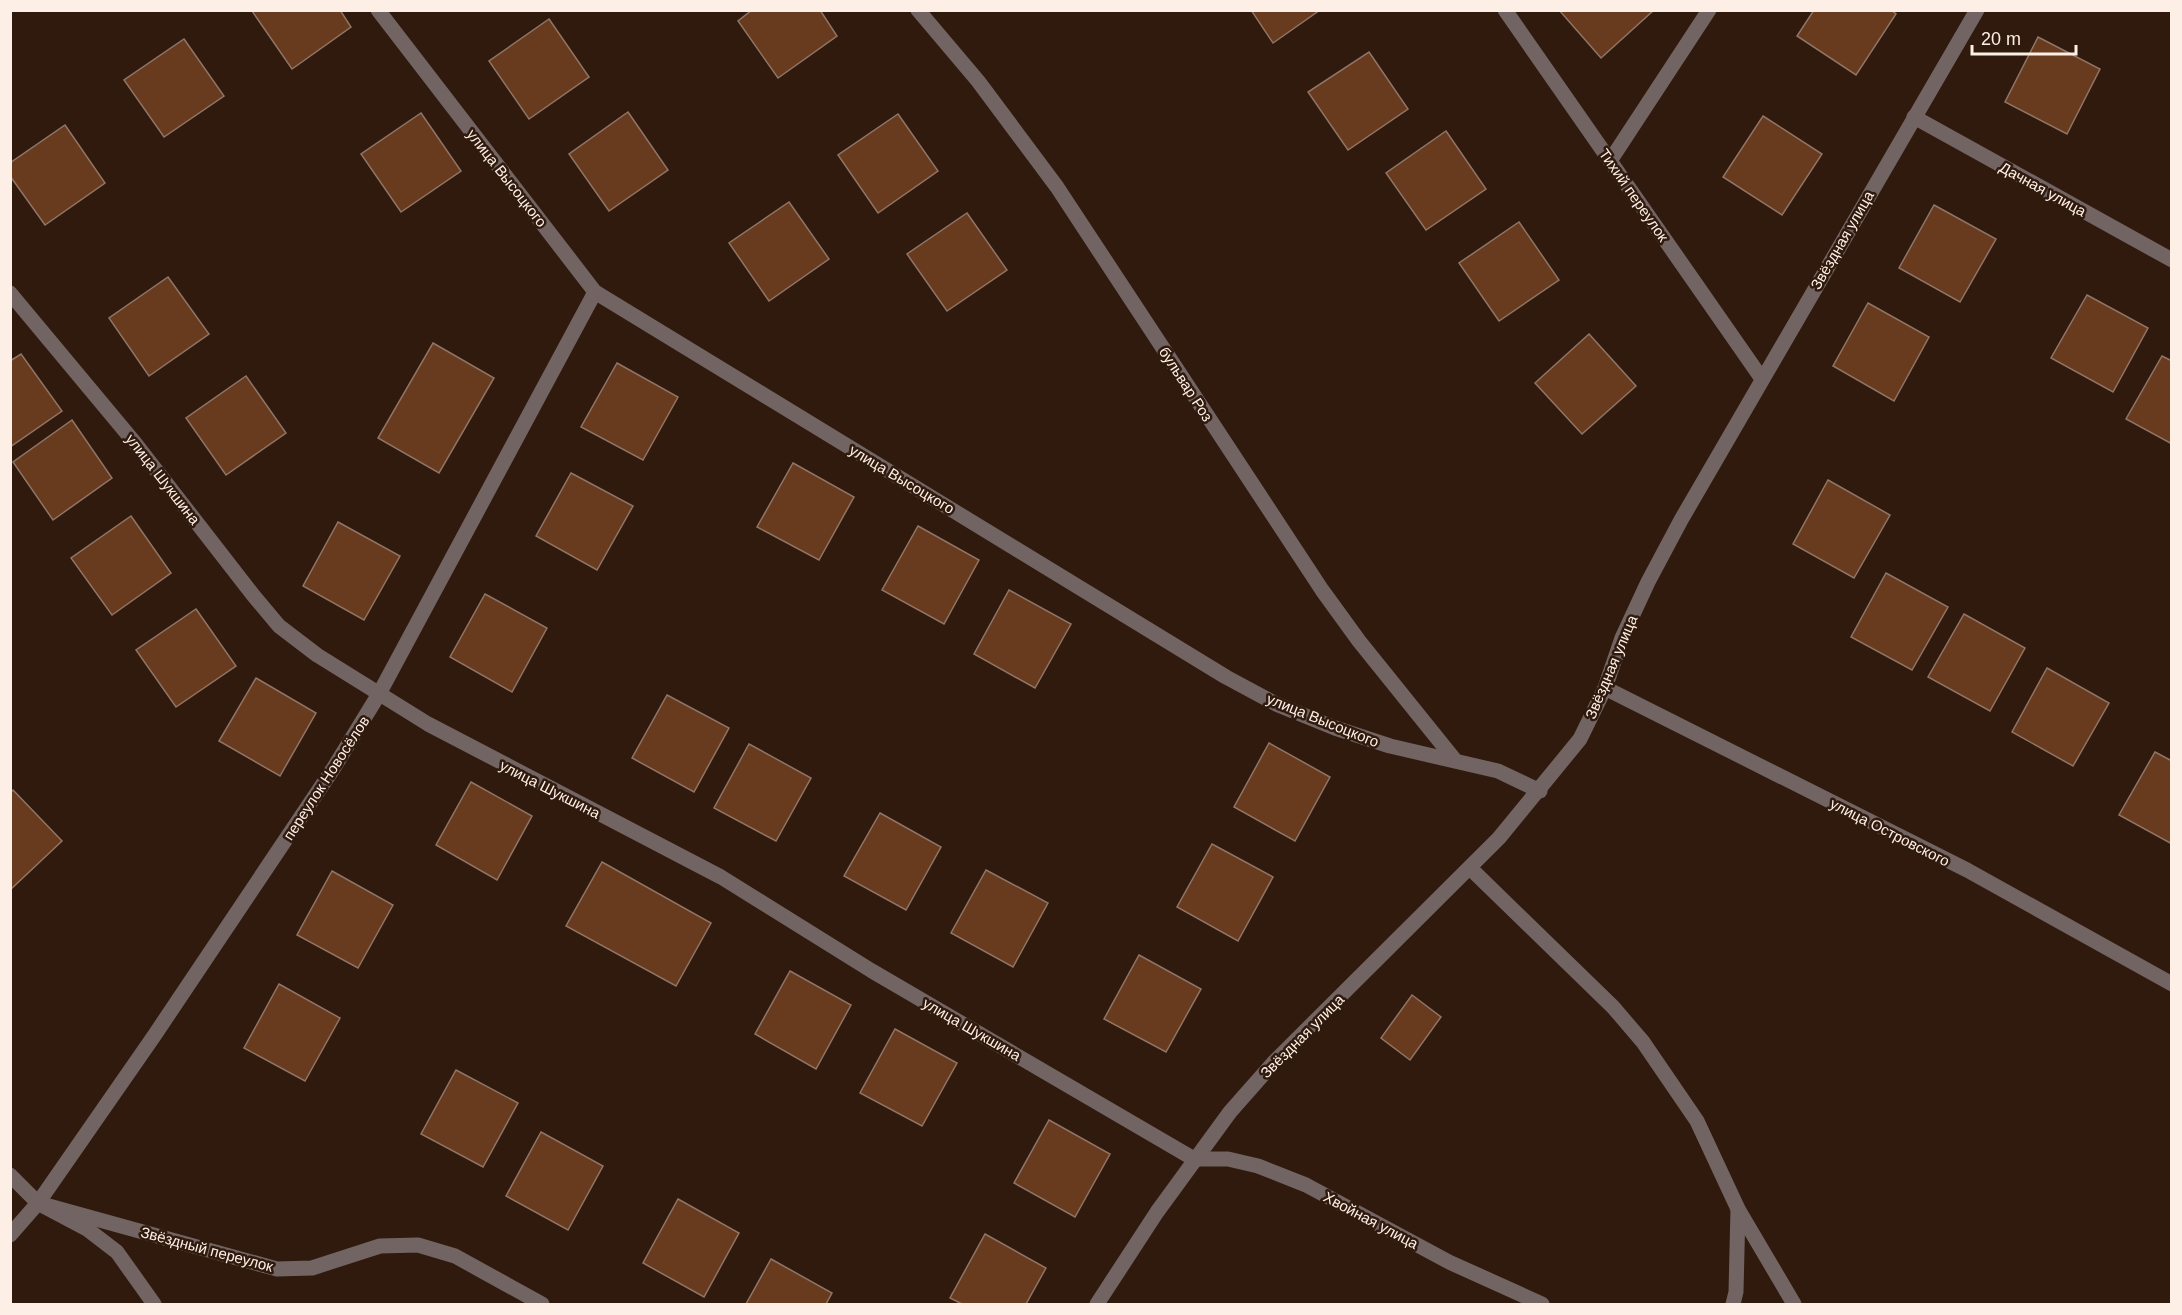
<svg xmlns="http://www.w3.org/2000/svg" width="2182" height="1315" font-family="Arial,sans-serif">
  <rect width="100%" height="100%" fill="#2f1a0d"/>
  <g fill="#683b1e" stroke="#907567" stroke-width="1.5">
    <path d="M340 10 351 27 292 69 252 11Z"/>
    <path d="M752 10H820L837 36 778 78 738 21Z"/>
    <path d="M1251 10H1320L1273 43Z"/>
    <path d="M1559 10H1654L1601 58Z"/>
    <path d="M1814 10H1891L1896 14 1856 75 1797 36Z"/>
    <path d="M549 19 589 77 529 119 489 61Z"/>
    <path d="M2038 37 2100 69 2067 134 2005 102Z"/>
    <path d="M184 39 224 96 164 137 124 80Z"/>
    <path d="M1369 52 1408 109 1348 150 1308 92Z"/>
    <path d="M628 112 668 170 609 211 569 154Z"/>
    <path d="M421 113 461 171 401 212 361 154Z"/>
    <path d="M898 114 938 171 878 213 838 155Z"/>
    <path d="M1763 116 1822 154 1782 215 1723 177Z"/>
    <path d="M65 125 105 183 45 225 10 176V163Z"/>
    <path d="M1446 131 1486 189 1426 230 1386 173Z"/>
    <path d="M789 202 829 259 769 301 729 243Z"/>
    <path d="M1934 205 1996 239 1960 302 1899 268Z"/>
    <path d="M967 213 1007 270 947 311 907 254Z"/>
    <path d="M1519 222 1559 280 1499 321 1459 263Z"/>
    <path d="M168 277 209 334 149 376 109 318Z"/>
    <path d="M2087 295 2148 328 2113 392 2051 358Z"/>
    <path d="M1868 303 1929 337 1894 401 1833 366Z"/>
    <path d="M1589 334 1636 386 1582 434 1535 383Z"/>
    <path d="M433 343 494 378 439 473 378 438Z"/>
    <path d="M21 354 62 411 10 447V361Z"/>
    <path d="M2162 356 2172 361V444L2126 419Z"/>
    <path d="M617 363 678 397 643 460 581 427Z"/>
    <path d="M246 376 286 433 226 475 186 418Z"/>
    <path d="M72 420 112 478 53 520 13 462Z"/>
    <path d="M793 463 854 497 819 560 757 527Z"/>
    <path d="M571 473 633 506 597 570 536 536Z"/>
    <path d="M1828 480 1890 515 1854 578 1793 544Z"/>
    <path d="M131 516 171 573 112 615 71 558Z"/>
    <path d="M338 522 400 556 364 620 303 586Z"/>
    <path d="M918 526 979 560 944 624 882 590Z"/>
    <path d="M1886 573 1948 607 1912 670 1851 637Z"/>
    <path d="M1009 590 1071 624 1035 688 974 654Z"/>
    <path d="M485 594 547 628 512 692 450 657Z"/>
    <path d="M196 609 236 666 176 707 136 650Z"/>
    <path d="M1964 614 2025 648 1990 711 1928 677Z"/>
    <path d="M2047 668 2109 703 2073 766 2012 732Z"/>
    <path d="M256 678 316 713 280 776 219 741Z"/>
    <path d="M667 695 729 728 694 792 632 758Z"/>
    <path d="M1269 743 1330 777 1295 841 1234 807Z"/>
    <path d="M749 744 811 778 776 841 714 808Z"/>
    <path d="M2155 752 2172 761V844L2119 815Z"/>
    <path d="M471 782 532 816 497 880 436 845Z"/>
    <path d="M13 790 62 841 10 890V793Z"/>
    <path d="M880 813 941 847 906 910 844 876Z"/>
    <path d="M1212 844 1273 877 1238 941 1177 907Z"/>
    <path d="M602 862 711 923 676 986 566 926Z"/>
    <path d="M986 870 1048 903 1013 967 951 933Z"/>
    <path d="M332 871 393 905 358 968 297 935Z"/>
    <path d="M1139 955 1201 989 1166 1052 1104 1019Z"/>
    <path d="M790 971 851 1005 816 1069 755 1034Z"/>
    <path d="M279 984 340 1018 305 1081 244 1048Z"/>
    <path d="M1412 995 1441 1017 1410 1060 1381 1038Z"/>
    <path d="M895 1029 957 1063 922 1126 860 1093Z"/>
    <path d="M456 1070 518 1103 483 1167 421 1134Z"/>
    <path d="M1049 1120 1110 1154 1075 1217 1014 1183Z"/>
    <path d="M541 1132 603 1166 568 1230 506 1196Z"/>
    <path d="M678 1199 739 1233 704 1297 643 1263Z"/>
    <path d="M985 1234 1046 1268 1026 1304H962L950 1298Z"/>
    <path d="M771 1259 832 1293 826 1304H746Z"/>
  </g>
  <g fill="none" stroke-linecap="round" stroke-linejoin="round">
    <g stroke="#726463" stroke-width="15">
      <path d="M378 10 595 292 1226 677 1276 704 1335 728 1390 746 1498 771 1540 791"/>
      <path d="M918 10 978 81 1057 187 1322 590 1359 641 1454 759"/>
      <path d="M1505 10 1762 379"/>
      <path d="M1914 117 2172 260"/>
      <path d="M1610 161 1709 10"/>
      <path d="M10 293 135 443 253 595 279 626 317 655 428 724 721 877 872 971 1194 1159H1228L1258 1166 1306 1185 1449 1262 1542 1304"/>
      <path d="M1605 688 1967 870 2172 984"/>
      <path d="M1470 868 1613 1007 1643 1042 1697 1121 1738 1209 1794 1304"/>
      <path d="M10 1175 38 1203 87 1229 117 1252 154 1304"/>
      <path d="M38 1203 277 1269 312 1268 380 1246 418 1245 455 1256 542 1304"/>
      <path d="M10 1235 38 1203 154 1036 333 769 379 694 595 292"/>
      <path d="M1097 1304 1157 1212 1230 1112 1275 1061 1499 838 1580 739 1605 688 1622 638 1648 582 1681 520 1977 10"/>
      <path d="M1733 1304 1736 1292 1738 1209"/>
    </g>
  </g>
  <g text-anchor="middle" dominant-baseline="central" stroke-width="5" stroke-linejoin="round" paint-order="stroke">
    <g font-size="15" fill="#feefe6" stroke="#2f1a0d">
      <text transform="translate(507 178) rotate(52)">улица Высоцкого</text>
      <text transform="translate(2043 189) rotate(29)">Дачная улица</text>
      <text transform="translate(1634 195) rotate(55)">Тихий переулок</text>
      <text transform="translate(1842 240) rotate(-60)">Звёздная улица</text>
      <text transform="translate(1186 384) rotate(57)">бульвар Роз</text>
      <text transform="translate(163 479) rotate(52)">улица Шукшина</text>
      <text transform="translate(902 479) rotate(31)">улица Высоцкого</text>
      <text transform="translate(1611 667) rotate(-67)">Звёздная улица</text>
      <text transform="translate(1323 720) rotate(22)">улица Высоцкого</text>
      <text transform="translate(326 778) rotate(-57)">переулок Новосёлов</text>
      <text transform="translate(550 789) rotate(27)">улица Шукшина</text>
      <text transform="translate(1890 832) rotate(27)">улица Островского</text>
      <text transform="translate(972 1029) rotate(30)">улица Шукшина</text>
      <text transform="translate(1302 1036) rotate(-45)">Звёздная улица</text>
      <text transform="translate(1371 1220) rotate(28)">Хвойная улица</text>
      <text transform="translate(207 1249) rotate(15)">Звёздный переулок</text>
    </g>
  </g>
  <rect width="2182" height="1315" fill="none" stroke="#feefe6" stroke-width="24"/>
  <path d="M1972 45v9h104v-9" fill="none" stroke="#feefe6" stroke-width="3"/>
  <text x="1981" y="45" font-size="18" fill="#feefe6" stroke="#2f1a0d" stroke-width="4.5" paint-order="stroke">20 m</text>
</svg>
